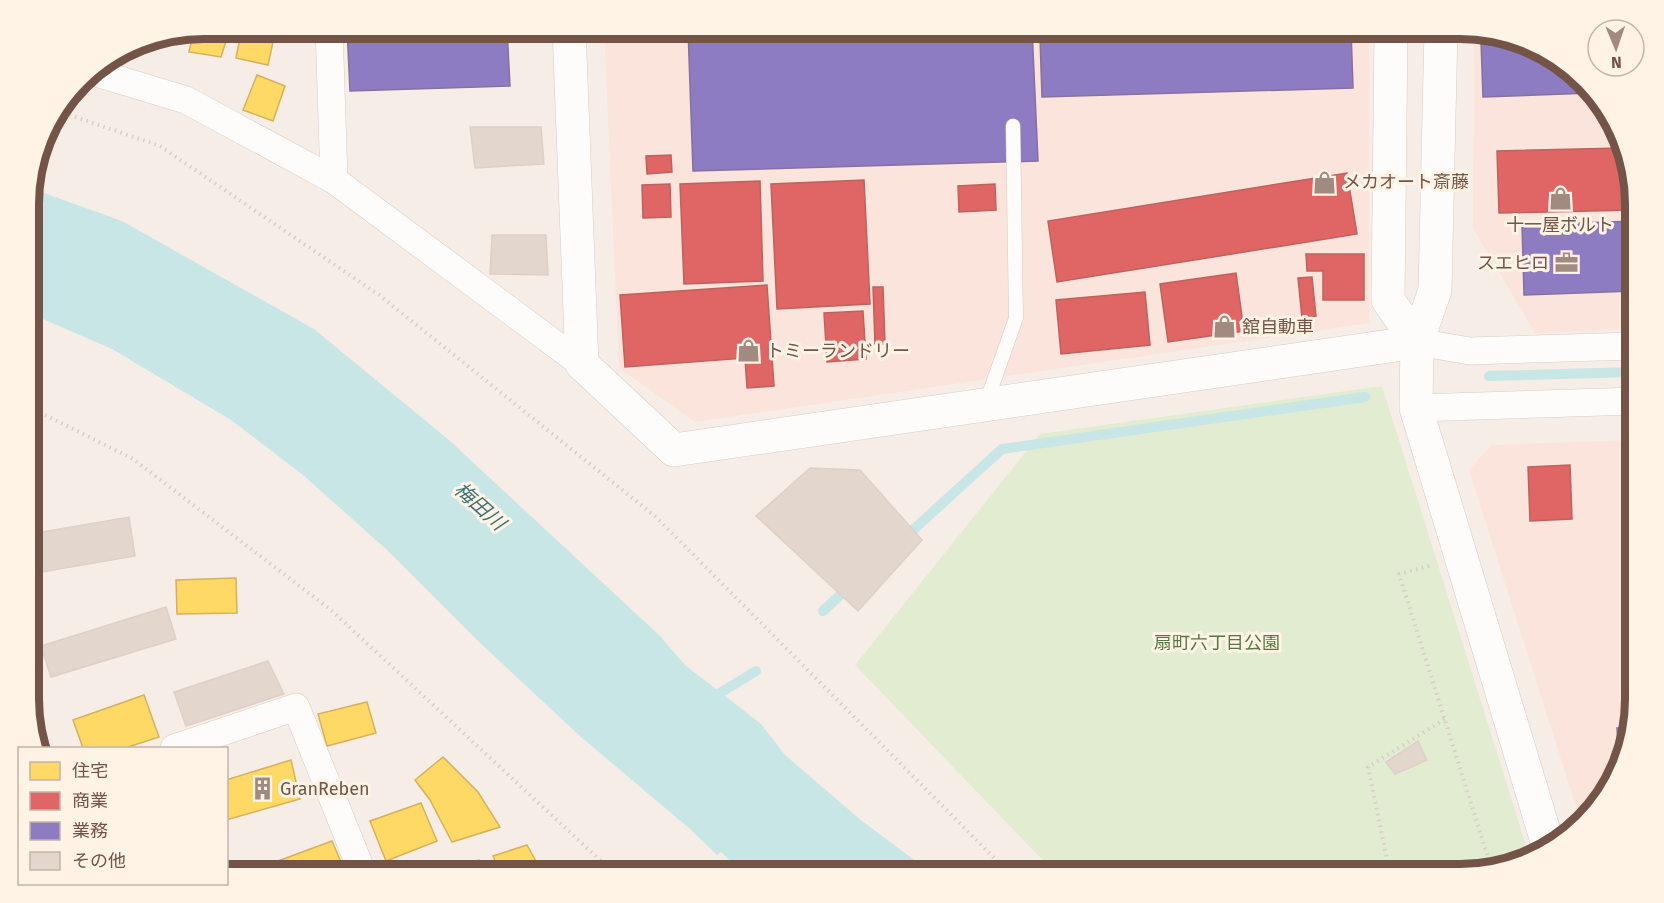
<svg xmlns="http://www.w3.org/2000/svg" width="1664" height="903" font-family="'Fira Sans','Noto Sans JP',sans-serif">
  <rect width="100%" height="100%" fill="#f6eee6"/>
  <g fill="#fae4db">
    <path d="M604 29H1369V323L695 422 619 368Z"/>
    <path d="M1474 32 1538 47 1606 106 1634 181V329L1535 333 1473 228Z"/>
    <path d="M1635 440V699L1617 777 1580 819 1469 470 1491 445Z"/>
  </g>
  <path fill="#e2ecd0" d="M1382 386 1529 855 1471 874H1056L855 665 1040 434Z"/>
  <path fill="#c8e6e6" d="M30 188 122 221 314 329 449 440 659 635 685 665 761 724 785 755 862 821 933 874H744L721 852 717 855 690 829 581 737 477 640 387 550 303 475 231 420 112 349 29 313Z"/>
  <g fill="#ffd966" stroke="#d5b15d" stroke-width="1.5">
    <path d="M204 28H230L221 57 189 52 194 30Z"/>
    <path d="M242 28H276L268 65 236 58Z"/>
    <path d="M257 75 285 86 273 121 243 110Z"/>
    <path d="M236 578 237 613 177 614 176 580Z"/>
    <path d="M144 695 159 737 125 748H83L73 720Z"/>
    <path d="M367 702 376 733 327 746 318 714Z"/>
    <path d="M443 757 478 792 500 827 452 842 430 800 415 780Z"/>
    <path d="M291 760 300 799 226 820V780Z"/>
    <path d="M421 803 437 841 386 861 370 821Z"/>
    <path d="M332 841 346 874H252L251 871Z"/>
    <path d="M527 845 542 872 501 874 493 856Z"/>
    <path d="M479 860 483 874H414V872Z"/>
  </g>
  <g fill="#e06666" stroke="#bf615d" stroke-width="1.5">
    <path d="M1621 148 1634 181V210L1499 213 1497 151Z"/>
    <path d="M671 155 672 172 647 174 646 156Z"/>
    <path d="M1347 173 1357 234 1057 282 1048 221Z"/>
    <path d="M864 180 870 304 777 309 771 184Z"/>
    <path d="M760 181 763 281 684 284 680 184Z"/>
    <path d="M670 184 671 217 643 218 642 185Z"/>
    <path d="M995 184 996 210 959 212 958 186Z"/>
    <path d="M1306 254H1364V300H1323V271H1307Z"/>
    <path d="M1236 273 1244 331 1168 342 1160 284Z"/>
    <path d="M1312 277 1316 316 1302 318 1298 278Z"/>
    <path d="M767 285 774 386 747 388 745 358 625 367 620 295Z"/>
    <path d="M873 287H883L885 344H875Z"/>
    <path d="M1145 292 1150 345 1061 354 1056 300Z"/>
    <path d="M863 311 866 359 827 362 824 313Z"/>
    <path d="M1570 465 1572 519 1530 521 1528 467Z"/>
    <path d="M1632 506H1635V576H1634Z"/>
  </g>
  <g fill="#8e7cc3" stroke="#86709e" stroke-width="1.5">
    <path d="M347 28H507L510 86 350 91Z"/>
    <path d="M688 28H1032L1038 161 693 171Z"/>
    <path d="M1351 29 1353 88 1042 97 1040 38Z"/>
    <path d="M1508 40 1538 47 1590 93 1483 97 1481 41Z"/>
    <path d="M1634 221V291L1524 295 1522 225Z"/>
    <path d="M1629 727 1619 768 1617 728Z"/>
  </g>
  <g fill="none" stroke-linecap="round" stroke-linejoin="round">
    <g stroke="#c8e6e6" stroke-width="10">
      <path d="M1489 376 1635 372"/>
      <path d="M903 539 1002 449 1365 397"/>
      <path d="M823 611 851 585"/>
      <path d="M710 699 756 671"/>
    </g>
  </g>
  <g fill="#e2d6cd" stroke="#ded0c8" stroke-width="1.5">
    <path d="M470 127H541L544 164 475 168Z"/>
    <path d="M492 235H546L548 275 490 274Z"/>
    <path d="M810 468 860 470 922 540 858 611 756 516Z"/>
    <path d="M129 517 135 556 37 573 30 534Z"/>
    <path d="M166 607 176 639 51 677 41 646Z"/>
    <path d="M268 661 284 694 186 726 174 692Z"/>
    <path d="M1418 741 1427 760 1395 774 1386 762Z"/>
  </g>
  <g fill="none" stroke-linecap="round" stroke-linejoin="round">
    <defs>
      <path id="service" d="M986 403 1016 318 1013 126"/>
      <g id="minor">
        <path d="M329 28 334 180"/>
        <path d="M90 71 186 100 334 180 582 364"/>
        <path d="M1417 342 1470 351 1634 346"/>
        <path d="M1416 408 1635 401"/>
        <path d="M174 748 296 707 363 874"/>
      </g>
      <g id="tertiary">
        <path d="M569 28 582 364 674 450 1417 342"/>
        <path d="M1391 28 1388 300 1417 342"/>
        <path d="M1441 28 1435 290 1417 342 1416 408 1549 848"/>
      </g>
    </defs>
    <use href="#service" stroke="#d7cbc4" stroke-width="15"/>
    <use href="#minor" stroke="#d7cbc4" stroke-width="28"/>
    <use href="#tertiary" stroke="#d7cbc4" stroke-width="34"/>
    <g stroke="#d7cdc9" stroke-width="4" stroke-dasharray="1.5 4.5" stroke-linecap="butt">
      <path d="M58 111 160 146 379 295 656 517 1010 874"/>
      <path d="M29 407 133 459 331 610 615 874"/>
      <path d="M1429 566 1399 574 1491 867"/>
      <path d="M1390 874 1368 767 1445 719"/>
    </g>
    <use href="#service" stroke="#fefcfb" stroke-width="14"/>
    <use href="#minor" stroke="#fefcfb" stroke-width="27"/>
    <use href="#tertiary" stroke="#fefcfb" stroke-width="33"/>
  </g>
  <defs>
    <symbol id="shop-bare" viewBox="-9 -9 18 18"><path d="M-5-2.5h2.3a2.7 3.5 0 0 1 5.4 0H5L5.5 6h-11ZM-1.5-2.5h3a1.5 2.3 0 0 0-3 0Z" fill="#a18a7f" stroke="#fff3e6" stroke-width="2.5" paint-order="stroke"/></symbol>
    <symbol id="office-bare" viewBox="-9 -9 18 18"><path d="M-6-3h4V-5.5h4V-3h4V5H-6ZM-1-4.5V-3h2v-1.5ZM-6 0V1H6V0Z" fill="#a18a7f" stroke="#fff3e6" stroke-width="2.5" paint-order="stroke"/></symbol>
    <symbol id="building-bare" viewBox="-9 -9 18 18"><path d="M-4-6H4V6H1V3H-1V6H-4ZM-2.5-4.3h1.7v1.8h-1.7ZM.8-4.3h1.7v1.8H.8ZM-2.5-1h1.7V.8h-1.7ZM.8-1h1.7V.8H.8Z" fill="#a18a7f" stroke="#fff3e6" stroke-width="2.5" paint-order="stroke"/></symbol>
  </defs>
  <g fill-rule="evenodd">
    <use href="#shop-bare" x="1308" y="166" width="33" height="33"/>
    <use href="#shop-bare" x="1544" y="182" width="33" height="33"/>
    <use href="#office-bare" x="1550" y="246" width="33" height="33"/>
    <use href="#shop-bare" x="1208" y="310" width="33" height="33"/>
    <use href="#shop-bare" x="732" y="334" width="33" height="33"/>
    <use href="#building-bare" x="246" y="772" width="33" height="33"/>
  </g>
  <g text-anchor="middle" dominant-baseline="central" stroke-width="6" stroke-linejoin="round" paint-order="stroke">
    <g font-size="18" fill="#735447" stroke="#fff3e6" text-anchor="start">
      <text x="1343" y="182">メカオート斎藤</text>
      <text x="1560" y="225" text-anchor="middle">十一屋ボルト</text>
      <text x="1549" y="263" text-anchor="end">スエヒロ</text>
      <text x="1242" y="327">舘自動車</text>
      <text x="766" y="351">トミーランドリー</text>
      <text x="280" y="789">GranReben</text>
    </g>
    <g font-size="18" fill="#54793f" stroke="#fff3e6">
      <text x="1217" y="643">扇町六丁目公園</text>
    </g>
    <g font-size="20" font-style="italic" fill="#3a7379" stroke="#fff3e6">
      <text transform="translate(480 506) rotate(42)">梅田川</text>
    </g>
  </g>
  <path d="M0 0H1664V903H0ZM204 39H1460A165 165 0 0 1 1625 204V699A165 165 0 0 1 1460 864H204A165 165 0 0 1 39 699V204A165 165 0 0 1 204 39Z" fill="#fff3e6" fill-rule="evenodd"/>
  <path fill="none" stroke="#735447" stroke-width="8" d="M204 39H1460A165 165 0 0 1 1625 204V699A165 165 0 0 1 1460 864H204A165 165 0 0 1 39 699V204A165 165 0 0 1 204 39Z"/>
  <rect x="18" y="747" width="210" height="138" fill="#fff3e6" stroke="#c7b3a6" stroke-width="1.5"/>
  <rect x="30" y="762" width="30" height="18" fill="#ffd966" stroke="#c7b3a6" stroke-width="1.5"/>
  <text x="72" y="777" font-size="18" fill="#735447">住宅</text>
  <rect x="30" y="792" width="30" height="18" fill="#e06666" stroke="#c7b3a6" stroke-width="1.5"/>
  <text x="72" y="807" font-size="18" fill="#735447">商業</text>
  <rect x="30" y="822" width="30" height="18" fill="#8e7cc3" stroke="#c7b3a6" stroke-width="1.5"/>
  <text x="72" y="837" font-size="18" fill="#735447">業務</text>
  <rect x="30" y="852" width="30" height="18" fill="#e2d6cd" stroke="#c7b3a6" stroke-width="1.5"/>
  <text x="72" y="867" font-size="18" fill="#735447">その他</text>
  <g transform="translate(1616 48) rotate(178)"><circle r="28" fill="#fff3e6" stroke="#c7b3a6" stroke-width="1.5"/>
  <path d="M0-4.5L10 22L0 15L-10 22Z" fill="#a18a7f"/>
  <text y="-9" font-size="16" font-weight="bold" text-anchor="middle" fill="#735447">N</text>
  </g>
</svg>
